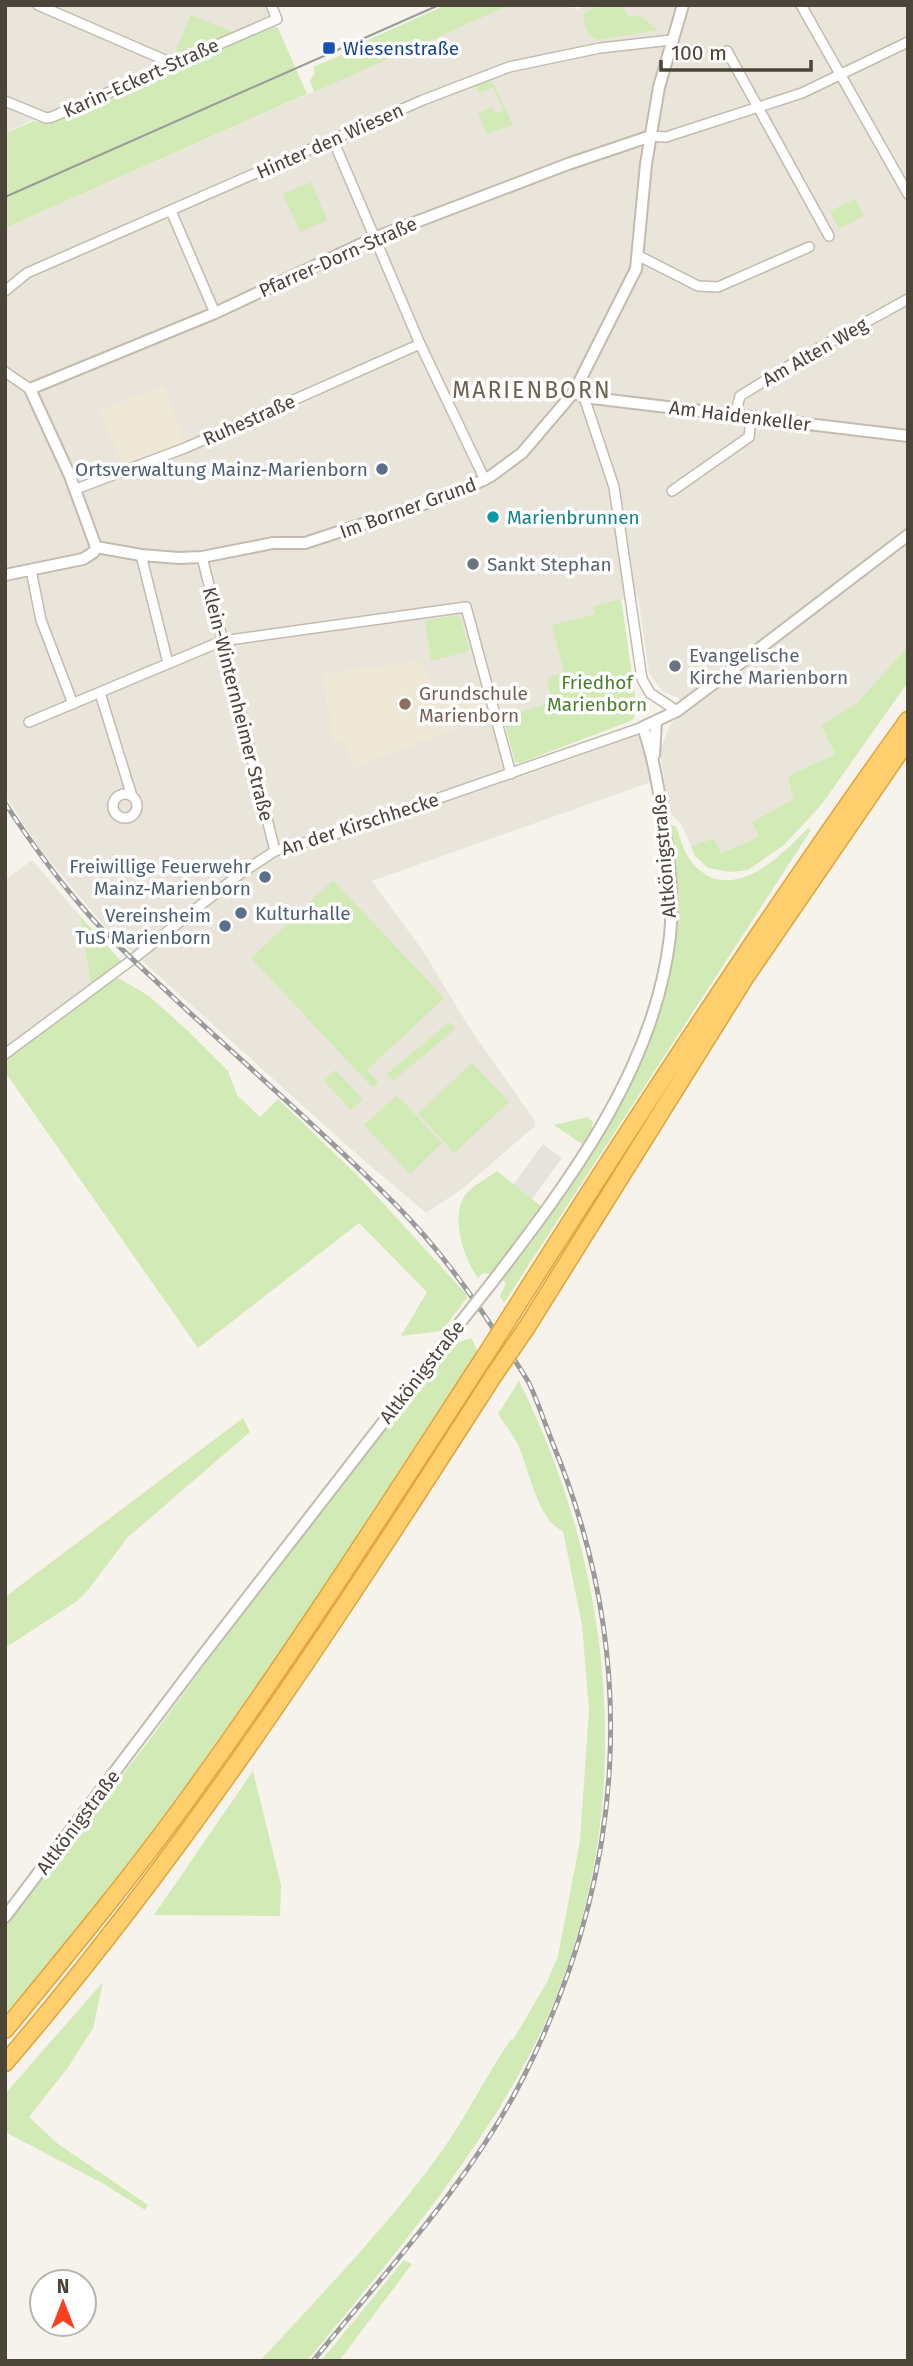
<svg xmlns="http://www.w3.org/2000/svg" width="913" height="2366" font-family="'Fira Sans',sans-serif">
  <rect width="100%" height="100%" fill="#f6f3ec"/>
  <g fill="#eae5da">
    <path d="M5 5H275L279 13 172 58 52 115 43 114 5 134Z"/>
    <path d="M510 5H573L576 10 584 5H908V646L856 704 821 725 835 754 788 776 793 799 752 822 759 837 721 853 714 838 691 846 681 823 669 813 660 750 670 725 683 713 679 698 662 691 649 673 638 596 593 606 596 613 564 672 553 702 492 722 509 781 636 736 640 737 646 745 651 782 372 881 423 951 469 1027 535 1121V1126L462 1189 426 1213 352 1150 108 930 42 852 5 795V228Z"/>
    <path d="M32 860 80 916 91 987 5 1049V880Z"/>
  </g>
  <path fill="#e6e2dd" d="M543 1144 562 1158 532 1199 513 1185Z"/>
  <g fill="#efe8d6">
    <path d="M164 386 185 442 123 466 99 410Z"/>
    <path d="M419 661 438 692 477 683 487 716 355 768 342 741 334 743 322 674Z"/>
  </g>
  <g fill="#d2eab5">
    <path d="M446 5H510L314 92 310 81 315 73 313 67 364 45 363 42Z"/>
    <path d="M599 5H621L629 16H640L658 30 598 40 588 34 583 19 585 13Z"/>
    <path d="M191 15 233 32 173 58V57Z"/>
    <path d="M271 25 278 28 307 94 5 228V134L33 121 51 123Z"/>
    <path d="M492 81 513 125 487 134 478 113 492 107 495 114 503 110 493 87 479 93 475 86Z"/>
    <path d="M311 182 327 220 300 232 283 194Z"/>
    <path d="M855 199 864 216 839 229 830 211Z"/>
    <path d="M621 599 637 708 633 720 520 763 515 762 503 718 552 702 547 678 564 672 552 625 595 614 593 606Z"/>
    <path d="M457 615 461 619 469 651 431 661 425 621Z"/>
    <path d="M908 646V682L822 804 784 845 748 870 731 872 708 868 695 856 691 846 714 838 721 853 759 837 752 822 793 799 788 776 835 754 821 725 856 704Z"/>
    <path d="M673 825 676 827C681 840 685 857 696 867 734 904 782 855 808 828L811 830 504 1303 500 1296 506 1283 500 1278 550 1211 647 1045 665 993 673 960 678 920 677 877 671 827Z"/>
    <path d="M333 880 444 998 367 1070 378 1082 373 1088 251 958Z"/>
    <path d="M80 916 122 962 91 987Z"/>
    <path d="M115 976 149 996 189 1032 228 1071 237 1095 260 1117 278 1099 361 1179 466 1294 467 1298 442 1331 401 1336 427 1292 359 1223 198 1348 5 1072V1059Z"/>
    <path d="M449 1022 455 1029 393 1081 387 1074Z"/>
    <path d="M472 1063 509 1102 454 1153 418 1113Z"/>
    <path d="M335 1070 363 1099 351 1110 324 1081Z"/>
    <path d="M397 1095 442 1143 410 1174 364 1125Z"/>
    <path d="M587 1117 593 1122 591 1132 582 1144 554 1125Z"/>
    <path d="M497 1171 542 1207 493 1274 483 1273 478 1278C464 1259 449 1216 466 1194 473 1185 488 1178 497 1171Z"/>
    <path d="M471 1338 478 1351C379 1505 281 1658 173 1805 119 1878 62 1948 5 2018V1926L145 1746 266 1581 448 1346Z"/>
    <path d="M519 1381C619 1582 638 1819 544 2025 489 2145 391 2259 307 2361H260C323 2292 393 2221 446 2145 469 2111 488 2073 511 2039L513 2040 547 1982 558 1956 580 1841 589 1710 582 1625 563 1531C536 1520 529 1465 516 1441 511 1432 504 1423 498 1414Z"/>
    <path d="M243 1418 250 1432 128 1537 88 1590 77 1601 5 1648V1597Z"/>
    <path d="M253 1771 281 1885 280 1916 154 1915Z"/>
    <path d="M103 1982 93 2028 69 2066 29 2117 58 2144 148 2205 145 2210 104 2184 5 2132V2094Z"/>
    <path d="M404 2260 412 2264 339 2361H321Z"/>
  </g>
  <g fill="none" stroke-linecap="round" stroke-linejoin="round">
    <defs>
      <g id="minor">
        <path d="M38 5 174 64"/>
        <path d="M801 5 908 194"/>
        <path d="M727 51 829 236"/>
        <path d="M5 101 46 118 52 117 277 19 271 5"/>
        <path d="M651 136 666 137 802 93 908 42"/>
        <path d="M333 140 420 344 485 480"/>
        <path d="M171 211 215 313"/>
        <path d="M639 256 698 286 718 287 809 247"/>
        <path d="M5 291 27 273 423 100 509 67 600 48 671 40"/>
        <path d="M5 372 30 389"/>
        <path d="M584 397 614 487 642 679 650 693 677 711"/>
        <path d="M735 415 740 396 805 356 908 299"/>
        <path d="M76 489 185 448 420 344"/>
        <path d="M672 491 749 437 751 417"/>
        <path d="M141 555 168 663"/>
        <path d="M202 557 275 851"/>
        <path d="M31 570 41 620 73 704"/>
        <path d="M100 693 131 793 130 795"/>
        <path d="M29 722 222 641 466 607 511 774"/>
        <circle cx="125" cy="806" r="12"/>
        <path d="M5 1054 133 959 241 873 275 851 339 833 643 727"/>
      </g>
      <g id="tertiary">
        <path d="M574 392 584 397 908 436"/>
        <path d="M96 547 141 555 179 558 202 557 273 543H305L457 493 491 476 522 453 574 392 636 269 646 164 659 87 683 5"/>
        <path d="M96 547 70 476 30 389 215 313 374 238 568 164 651 136"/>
        <path d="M5 575 83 559 94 552 96 547"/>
        <path d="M654 755 656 722"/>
        <path d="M490 1285C569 1182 655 1069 670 936 674 899 669 862 664 825 659 791 654 759 643 727L677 711 705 690 908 535"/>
        <path d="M5 1917 203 1655 460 1323"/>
      </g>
      <g id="motorway">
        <path d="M513 1312C640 1111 769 913 908 720"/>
        <path d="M527 1327 745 978 908 740"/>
        <path d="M5 2030C69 1952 133 1875 192 1793 294 1652 388 1505 483 1359"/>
        <path d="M5 2063C189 1849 342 1612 494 1375"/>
      </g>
    </defs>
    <use href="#minor" stroke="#c2bbae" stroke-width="12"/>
    <use href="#tertiary" stroke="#c2bbae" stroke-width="14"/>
    <use href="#motorway" stroke="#e0a43c" stroke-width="19"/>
    <use href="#minor" stroke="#fff" stroke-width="9"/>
    <use href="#tertiary" stroke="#fff" stroke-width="10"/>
    <use href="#motorway" stroke="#ffcf6e" stroke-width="16"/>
    <path stroke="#9a9a9a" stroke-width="2" d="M5 197 439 5"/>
    <defs>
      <path id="rail" d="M5 803C31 843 58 880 89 915 116 946 147 972 176 1000 249 1068 325 1133 395 1204 435 1244 468 1289 498 1336 508 1351 520 1367 529 1383 538 1402 545 1424 553 1444 640 1655 627 1873 524 2076 472 2180 386 2271 313 2361"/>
    </defs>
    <use href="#rail" stroke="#9a9a9a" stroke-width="5"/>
    <use href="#rail" stroke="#fff" stroke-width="2.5" stroke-dasharray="8" stroke-linecap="butt"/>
    <defs>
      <path id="tertiary-bridge" d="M460 1323 490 1285"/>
      <g id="motorway-bridge">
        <path d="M483 1359 513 1312"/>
        <path d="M494 1375 527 1327"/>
      </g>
    </defs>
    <use href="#tertiary-bridge" stroke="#c2bbae" stroke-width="14" stroke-linecap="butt"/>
    <use href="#motorway-bridge" stroke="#e0a43c" stroke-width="19" stroke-linecap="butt"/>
    <use href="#tertiary-bridge" stroke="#fff" stroke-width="10"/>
    <use href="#motorway-bridge" stroke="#ffcf6e" stroke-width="16"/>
  </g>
  <rect fill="#1a4fb4" stroke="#fff" stroke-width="2.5" x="322" y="41" width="14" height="14" rx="3.5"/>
  <g fill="#5c6f8a" stroke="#fff" stroke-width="2.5">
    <circle cx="382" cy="469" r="7"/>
    <circle cx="265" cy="877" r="7"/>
    <circle cx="241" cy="913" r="7"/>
    <circle cx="225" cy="926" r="7"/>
  </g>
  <circle fill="#0f9aa8" stroke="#fff" stroke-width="2.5" cx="493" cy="517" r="7"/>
  <g fill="#6b7280" stroke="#fff" stroke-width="2.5">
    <circle cx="473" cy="564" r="7"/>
    <circle cx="675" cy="666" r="7"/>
  </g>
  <circle fill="#8d6e63" stroke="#fff" stroke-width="2.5" cx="405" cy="704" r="7"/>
  <g text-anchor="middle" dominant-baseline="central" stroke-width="7" stroke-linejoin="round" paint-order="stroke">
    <g font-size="19" fill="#164399" stroke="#fff" text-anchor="start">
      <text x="343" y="48">Wiesenstraße</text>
    </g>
    <g font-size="19" fill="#4b4439" stroke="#fff">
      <text transform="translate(141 78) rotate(-24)">Karin-Eckert-Straße</text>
      <text transform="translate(330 141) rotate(-24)">Hinter den Wiesen</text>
      <text transform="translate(338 257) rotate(-24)">Pfarrer-Dorn-Straße</text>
      <text transform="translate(815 352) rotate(-30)">Am Alten Weg</text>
      <text transform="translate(740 416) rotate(7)">Am Haidenkeller</text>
      <text transform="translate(249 420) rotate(-24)">Ruhestraße</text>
      <text transform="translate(408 508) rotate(-20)">Im Borner Grund</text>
      <text transform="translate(238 704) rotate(76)">Klein-Winternheimer Straße</text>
      <text transform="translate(360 824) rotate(-18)">An der Kirschhecke</text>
      <text transform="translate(664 856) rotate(-95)">Altkönigstraße</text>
      <text transform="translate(422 1372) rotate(-52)">Altkönigstraße</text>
      <text transform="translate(78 1822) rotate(-53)">Altkönigstraße</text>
    </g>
    <g font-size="19" fill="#4e5e75" stroke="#fff" text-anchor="end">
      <text x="368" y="469">Ortsverwaltung Mainz-Marienborn</text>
      <text x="251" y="866">Freiwillige Feuerwehr<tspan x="251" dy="22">Mainz-Marienborn</tspan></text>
      <text x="255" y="913" text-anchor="start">Kulturhalle</text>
      <text x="211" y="915">Vereinsheim<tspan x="211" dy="22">TuS Marienborn</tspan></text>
    </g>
    <g font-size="19" fill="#0d838f" stroke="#fff" text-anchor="start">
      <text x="507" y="517">Marienbrunnen</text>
    </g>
    <g font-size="19" fill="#5b616d" stroke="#fff" text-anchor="start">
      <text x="487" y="564">Sankt Stephan</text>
      <text x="689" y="655">Evangelische<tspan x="689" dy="22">Kirche Marienborn</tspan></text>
    </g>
    <g font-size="19" fill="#4a7f2a" stroke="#fff">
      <text x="597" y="682">Friedhof<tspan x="597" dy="22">Marienborn</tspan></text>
    </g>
    <g font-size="19" fill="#785e54" stroke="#fff" text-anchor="start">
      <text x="419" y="693">Grundschule<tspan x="419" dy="22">Marienborn</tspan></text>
    </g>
    <g font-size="23" letter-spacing="2" fill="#6e6250" stroke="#fff">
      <text x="532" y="390">MARIENBORN</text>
    </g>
  </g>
  <rect width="913" height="2366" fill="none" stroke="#4b4439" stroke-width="14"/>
  <g transform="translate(63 2303)"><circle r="33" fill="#ffffff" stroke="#b7b4b0" stroke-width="2"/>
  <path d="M0-5L12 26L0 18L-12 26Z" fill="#fc3f1d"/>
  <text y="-10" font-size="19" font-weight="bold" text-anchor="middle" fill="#4b4439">N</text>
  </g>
  <path d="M661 60v10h150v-10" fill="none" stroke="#4b4439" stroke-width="3.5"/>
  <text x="671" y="60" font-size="21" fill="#4b4439" stroke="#ffffff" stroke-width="5" paint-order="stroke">100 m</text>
</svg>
